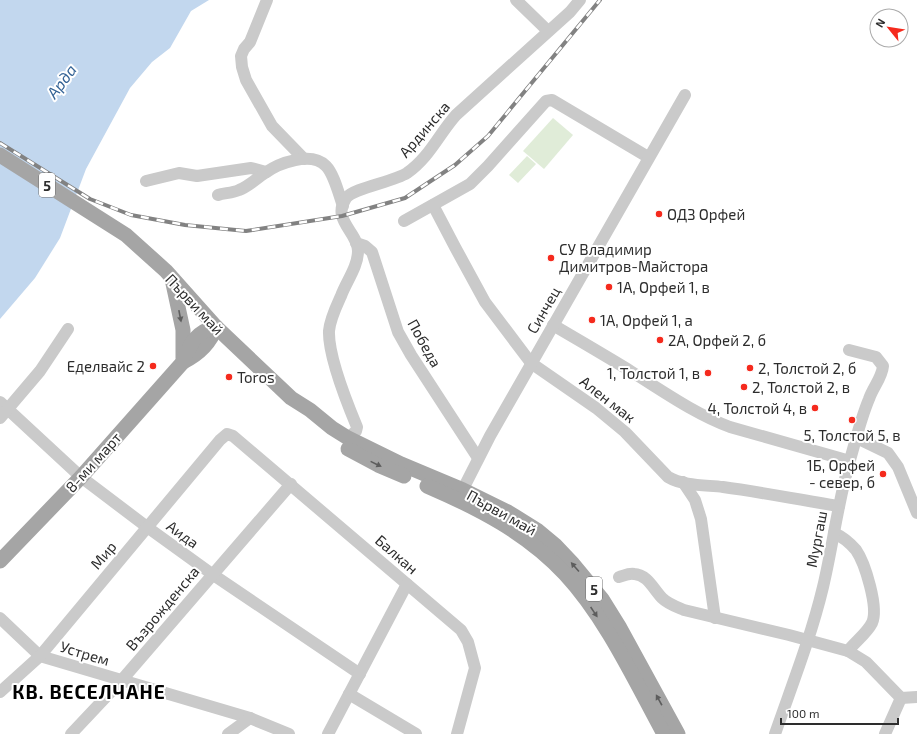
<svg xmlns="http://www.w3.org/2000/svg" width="917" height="734" font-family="'Exo 2',sans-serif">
  <rect width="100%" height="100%" fill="#fff"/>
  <g fill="#e0ecd8">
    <path d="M553 118 573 135 544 169 523 151Z"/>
    <path d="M527 156 536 164 518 183 509 175Z"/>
  </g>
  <path fill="#c2d7ee" d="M0 0H209L191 11 170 48 152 62 130 88 86 169 60 238 35 278 0 319Z"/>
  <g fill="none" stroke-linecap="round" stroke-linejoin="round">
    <g stroke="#cacaca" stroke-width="12">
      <path d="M267 0 250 42 244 49 241 56 242 67 246 80 272 126 304 159"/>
      <path d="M516 0 548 31"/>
      <path d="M146 181 179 173 197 176 251 168 266 172"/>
      <path d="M218 195C224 193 233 193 239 190 248 187 257 178 265 173 279 163 311 151 326 166 334 174 339 195 343 206"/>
      <path d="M433 205 455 247 485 302 531 363 596 408 625 432 668 477C683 486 706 485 723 487 761 492 800 500 839 506"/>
      <path d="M404 221 470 184 488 166 546 101 552 100 648 157"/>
      <path d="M356 243 365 246 372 252 398 332 411 355 478 458"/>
      <path d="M553 325C580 341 606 356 632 372 664 392 695 414 730 427L850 461"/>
      <path d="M0 402 81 477 147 527 212 574 360 674"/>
      <path d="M0 418 40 371 68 329"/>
      <path d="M348 438 356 431 357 427C347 403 328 356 329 331 330 319 336 307 341 296 346 282 358 267 358 251 358 232 331 220 346 198 353 188 393 182 407 173 429 158 439 134 456 115L570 12 580 0"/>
      <path d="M857 438 888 453 898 467 917 513"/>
      <path d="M683 482 695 500 701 519 715 618"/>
      <path d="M459 497 490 436 685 95"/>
      <path d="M834 533C843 537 850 543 856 550 865 563 879 608 872 623 867 633 855 642 848 651"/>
      <path d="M619 577C623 576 629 573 634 574 647 574 654 590 662 598 668 604 677 607 684 610L789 635 848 651 866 662 901 698"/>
      <path d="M0 618 40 656 250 718 289 734"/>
      <path d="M0 692 40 656 220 440 227 434 233 436 461 630 468 642 475 668 457 734"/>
      <path d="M349 694 416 734"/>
      <path d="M901 698 917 697"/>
      <path d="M71 734 121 681 291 484"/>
      <path d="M228 734 250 718"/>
      <path d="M328 734 407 584"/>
      <path d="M775 734C792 685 811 637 823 587 833 545 838 501 850 460 856 439 861 418 869 399 873 387 882 378 883 366L876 357 849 350"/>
      <path d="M885 734 901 698"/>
    </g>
    <g stroke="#a5a5a5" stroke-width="15">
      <path d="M0 155 126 235 166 271 216 327 291 398 310 410 332 428 348 438 401 464 463 490 508 512 537 530 555 545 573 564 602 599 620 628 678 734"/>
      <path d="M172 279 183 330V358"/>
      <path d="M183 362C199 354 210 344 216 327"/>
      <path d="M348 449 378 465 404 476"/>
      <path d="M427 486C478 508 527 533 565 574 606 618 635 681 664 734"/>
      <path d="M0 561 81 477 183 362C190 344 196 331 216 327"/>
    </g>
    <defs>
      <path id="rail" d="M0 143 90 199 131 215 185 225 246 231 342 216 405 198 455 165 488 136 600 0"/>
    </defs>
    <use href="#rail" stroke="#828282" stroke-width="4"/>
    <use href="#rail" stroke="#fff" stroke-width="2.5" stroke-dasharray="8" stroke-linecap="butt"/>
  </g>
  <defs><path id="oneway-solid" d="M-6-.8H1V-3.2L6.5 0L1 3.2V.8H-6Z"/></defs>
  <g fill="#5d5d5d">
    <use href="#oneway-solid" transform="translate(180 316) rotate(79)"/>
    <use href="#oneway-solid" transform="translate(376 464) rotate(26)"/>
    <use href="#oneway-solid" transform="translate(575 567) rotate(-131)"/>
    <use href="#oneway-solid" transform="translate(594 612) rotate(56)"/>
    <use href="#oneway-solid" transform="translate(659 700) rotate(-119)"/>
  </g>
  <g fill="#f52a1d" stroke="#fff" stroke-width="1.5">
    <circle cx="659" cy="214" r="4"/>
    <circle cx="551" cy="258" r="4"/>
    <circle cx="609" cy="287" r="4"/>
    <circle cx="592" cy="320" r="4"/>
    <circle cx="660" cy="340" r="4"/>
    <circle cx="153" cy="366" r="4"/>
    <circle cx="750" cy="368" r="4"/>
    <circle cx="708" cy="373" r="4"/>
    <circle cx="229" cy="377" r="4"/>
    <circle cx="744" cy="387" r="4"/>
    <circle cx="815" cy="408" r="4"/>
    <circle cx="852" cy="420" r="4"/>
    <circle cx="883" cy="474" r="4"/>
  </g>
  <g text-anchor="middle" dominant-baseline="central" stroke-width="4" stroke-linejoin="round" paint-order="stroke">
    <g fill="#fff" stroke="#6c6c6c" stroke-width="1">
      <rect x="39" y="173" width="16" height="24" rx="3"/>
      <rect x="586" y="577" width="16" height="24" rx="3"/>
    </g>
    <g font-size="14" font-weight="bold" fill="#2d2d2d">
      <text x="47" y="185">5</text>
      <text x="594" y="589">5</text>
    </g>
    <g font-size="15" fill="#2d2d2d" stroke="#fff">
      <text transform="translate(424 129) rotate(-49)">Ардинска</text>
      <text transform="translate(195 304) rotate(47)">Първи май</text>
      <text transform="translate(543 310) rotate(-60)">Синчец</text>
      <text transform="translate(425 343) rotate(61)">Победа</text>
      <text transform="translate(608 399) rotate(38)">Ален мак</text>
      <text transform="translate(93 462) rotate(-48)">8-ми март</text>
      <text transform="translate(502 512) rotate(29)">Първи май</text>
      <text transform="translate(183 534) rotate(36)">Аида</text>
      <text transform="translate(816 539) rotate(-79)">Мургаш</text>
      <text transform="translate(397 554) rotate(41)">Балкан</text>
      <text transform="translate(103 555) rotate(-50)">Мир</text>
      <text transform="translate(162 608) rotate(-50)">Възрожденска</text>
      <text transform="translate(85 653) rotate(17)">Устрем</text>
    </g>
    <g font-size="15" fill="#2d2d2d" stroke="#fff" text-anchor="start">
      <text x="667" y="214">ОДЗ Орфей</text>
      <text x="559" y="249">СУ Владимир<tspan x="559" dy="17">Димитров-Майстора</tspan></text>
      <text x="617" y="287">1А, Орфей 1, в</text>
      <text x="600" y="320">1А, Орфей 1, а</text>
      <text x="668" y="340">2А, Орфей 2, б</text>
      <text x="145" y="366" text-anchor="end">Еделвайс 2</text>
      <text x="758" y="368">2, Толстой 2, б</text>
      <text x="700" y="373" text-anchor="end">1, Толстой 1, в</text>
      <text x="237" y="377">Toros</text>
      <text x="752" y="387">2, Толстой 2, в</text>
      <text x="807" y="408" text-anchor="end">4, Толстой 4, в</text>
      <text x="852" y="435" text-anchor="middle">5, Толстой 5, в</text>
      <text x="875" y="465" text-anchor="end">1Б, Орфей<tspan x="875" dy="17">- север, б</tspan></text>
    </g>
    <g font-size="16" font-style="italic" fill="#346395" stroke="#fff">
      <text transform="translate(61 81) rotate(-53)">Арда</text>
    </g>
    <g font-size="19" font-weight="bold" letter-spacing="1" fill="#000" stroke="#fff">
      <text x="89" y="691">КВ. ВЕСЕЛЧАНЕ</text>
    </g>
  </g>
  <g transform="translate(889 28) rotate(300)"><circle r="19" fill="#ffffff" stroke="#ababab"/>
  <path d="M0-3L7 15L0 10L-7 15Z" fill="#f52a1d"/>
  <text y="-6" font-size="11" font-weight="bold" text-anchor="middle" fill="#2d2d2d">N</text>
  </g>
  <path d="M781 718v6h117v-6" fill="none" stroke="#2d2d2d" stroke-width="2"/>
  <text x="787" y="718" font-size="12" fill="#2d2d2d" stroke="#ffffff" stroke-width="3" paint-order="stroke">100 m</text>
</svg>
